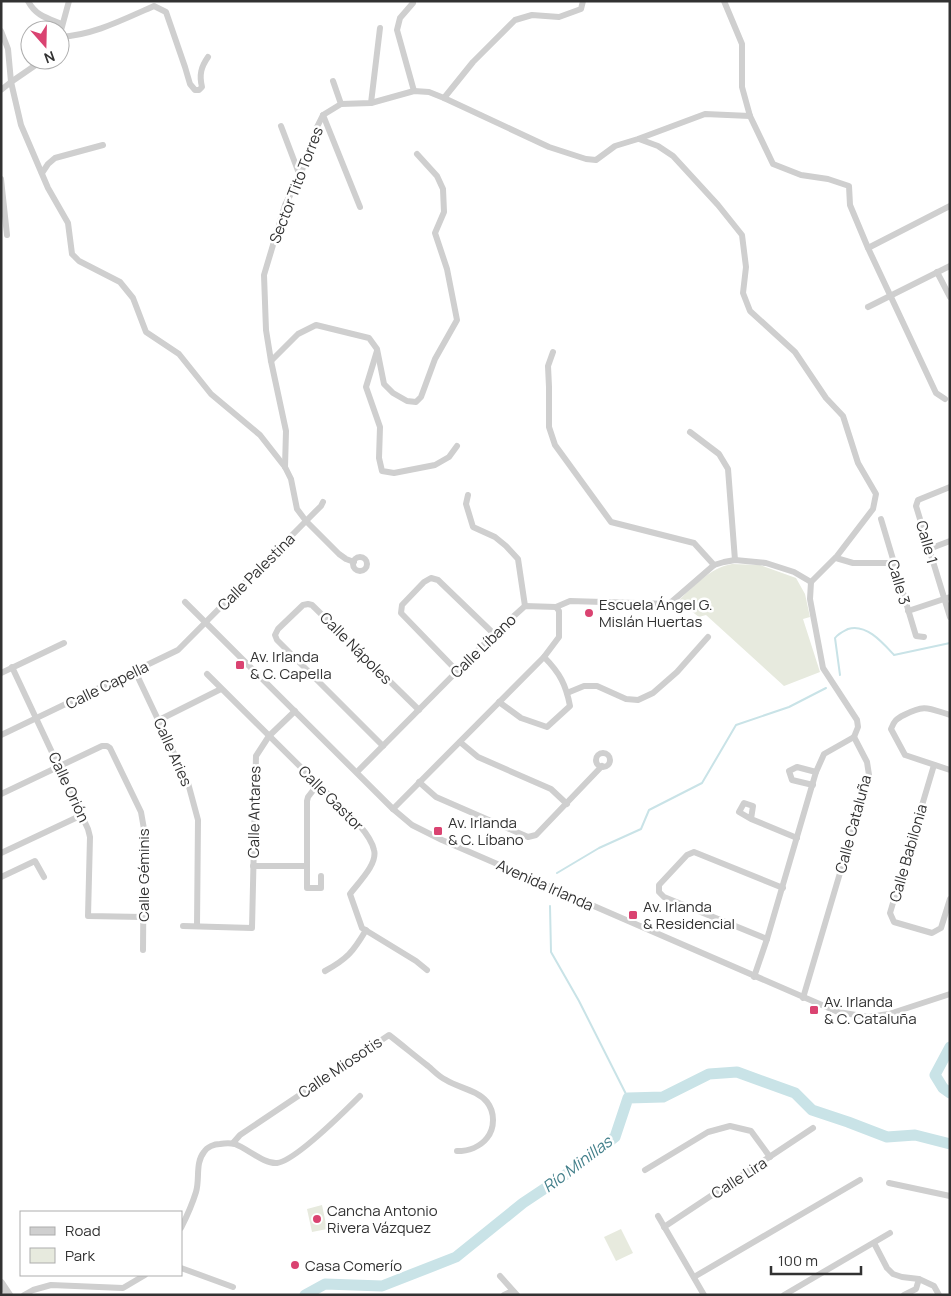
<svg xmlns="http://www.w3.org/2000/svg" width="951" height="1296" font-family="Manrope,sans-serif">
  <rect width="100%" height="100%" fill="#fff"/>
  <g fill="#e7eade">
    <path d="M732 564 760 565 796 578 805 594 810 617 803 619 820 672 784 686 706 615 699 617 678 601C694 586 710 568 732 564Z"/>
    <path d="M322 1205 327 1229 312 1232 307 1209Z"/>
    <path d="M621 1229 633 1253 616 1261 604 1237Z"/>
  </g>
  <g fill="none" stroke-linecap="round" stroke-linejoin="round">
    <g stroke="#c9e3e7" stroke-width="2">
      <path d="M840 675 835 638C839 633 842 632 848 629 866 623 883 643 894 655L950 643"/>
      <path d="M557 873 599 848 641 829 649 810 702 783 736 725 789 707 826 688"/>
      <path d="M550 906 551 952 579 1001 628 1098"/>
    </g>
    <g stroke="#c9e3e7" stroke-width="11">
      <path d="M950 1047 935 1075 943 1088 950 1093"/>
      <path d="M305 1295 325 1284 382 1286 456 1257 523 1203 571 1171 615 1137 628 1098 663 1097 709 1074 737 1072 795 1093 812 1110 848 1122 887 1137 915 1135 950 1144"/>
    </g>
    <g stroke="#cfcfcf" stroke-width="6">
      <path d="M28 1C36 16 47 18 62 24"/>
      <path d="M724 1 742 44V87L750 116 773 164 801 175 828 179 849 186 850 205 868 248 936 393 945 399"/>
      <path d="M413 3 400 18 397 30 414 91"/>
      <path d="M1 31 8 49 11 82 21 125 48 188 68 223 72 254 79 261 120 282 133 298 146 332 179 354 211 394 260 435 285 467 291 479 297 509 306 521 339 554 346 559 354 562"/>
      <path d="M60 34 69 1"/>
      <path d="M60 37C94 35 124 19 154 6L166 12 185 67 190 84 195 90H199L202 87C199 75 201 67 208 57"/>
      <path d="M333 81 341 104"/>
      <path d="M1 90 11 82 43 60"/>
      <path d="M444 98 473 62 515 20 532 15 559 17 581 9 583 1"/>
      <path d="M371 103 380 28"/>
      <path d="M323 115 360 207"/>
      <path d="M281 126 300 176"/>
      <path d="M639 139 658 146 673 156 718 205 742 235 746 267 743 293 750 311 795 352 826 398 843 416 858 463 876 494 873 509 837 556 811 582"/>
      <path d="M42 173 48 164 55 158 103 145"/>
      <path d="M1 179 7 235"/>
      <path d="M868 248 950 206"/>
      <path d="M937 272 950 297"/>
      <path d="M868 307 950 266"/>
      <path d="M377 351 366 387 380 427 379 458 382 471 394 473 435 465 449 457 457 446"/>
      <path d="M553 352 548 366 549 387V427L555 445 611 522 694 543 714 565"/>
      <path d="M271 361 298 334 316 325 369 338 377 349 384 384 393 393 407 401 416 402 421 397 435 359 457 320 447 269 435 233 444 212 443 189 437 176 417 154"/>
      <path d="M690 432 719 454 728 469 735 560"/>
      <path d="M285 467 286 431 271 361 266 330 264 275 285 205 300 176 317 127 323 115 341 104 371 103 414 91 429 92 444 98 549 147 586 159 596 160 615 146 638 139 705 114 750 116"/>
      <path d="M950 487 918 500 916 506 950 617"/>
      <path d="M468 495 466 504 473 527 495 537 506 546 518 559 525 606"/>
      <path d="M881 519 916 636 924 637"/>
      <path d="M929 549 950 541"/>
      <circle cx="360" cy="564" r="7"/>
      <path d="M836 558 853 563H893"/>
      <path d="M811 582 810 599 823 668 857 720 858 727 854 737"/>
      <path d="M185 602 393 809 412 825 442 840 838 1012 868 1017 889 1014 950 994"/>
      <path d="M556 607 570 601 669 604 714 565 724 562 735 560 766 563 794 572 811 582"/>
      <path d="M908 611 950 597"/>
      <path d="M12 667 88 829 90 837 88 916 143 917"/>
      <path d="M135 671 188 783 198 820 197 926"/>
      <path d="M457 671 401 613 402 605 424 582 431 578 438 580 494 634"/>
      <path d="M1 673 64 643"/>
      <path d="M207 674 360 826C366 833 372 841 374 850 378 864 358 883 350 894L362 928 416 961 427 970"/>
      <path d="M567 693 584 686H597L626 699 638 700 653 693 677 672 708 637"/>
      <path d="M499 702 521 718 547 727 570 706C566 685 560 673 544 657"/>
      <path d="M950 715C928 708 925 704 904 715 896 719 894 721 891 729L905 755 950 770"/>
      <path d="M159 720 221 689"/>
      <path d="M1 735 178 650 306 521 321 506 323 502"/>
      <path d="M460 742 478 757 551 789 567 804"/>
      <path d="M383 746 277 640 275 635 278 629 303 605 308 604 312 605 419 710"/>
      <circle cx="603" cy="760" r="7"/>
      <path d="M934 765 890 913 894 922 932 933 941 928 950 899"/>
      <path d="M357 772 494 634 525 606 556 607 559 611V637L544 657 393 809"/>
      <path d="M419 782 436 797 528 837 536 835 602 766"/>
      <path d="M318 784 308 797 307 801V888H321V876"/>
      <path d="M813 785 792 780 789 771 797 767 816 772"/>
      <path d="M1 794 102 746H107L110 748 141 812 144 829 143 950"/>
      <path d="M751 819 753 806 744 803 739 812 751 819 797 838"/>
      <path d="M1 853 82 815"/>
      <path d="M253 866H306"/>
      <path d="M1 877 35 861 44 877"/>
      <path d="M183 926 252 928 256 756 269 736 295 711"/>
      <path d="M767 939 664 897 659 892V885L687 855 694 852 783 888"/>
      <path d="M325 971C347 959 353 952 366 930"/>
      <path d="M754 977 767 939 816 772 824 754 854 737"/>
      <path d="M803 998 869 775 867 762 854 737"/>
      <path d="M233 1143 240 1135 389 1035C402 1045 415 1056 428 1066 434 1071 439 1077 446 1080 459 1088 477 1090 487 1102 495 1112 495 1128 487 1138 480 1147 468 1151 457 1151"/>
      <path d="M645 1170 708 1132 730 1126 751 1131 770 1157"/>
      <path d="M889 1183 950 1196"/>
      <path d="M658 1216 704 1295"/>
      <path d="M664 1227 813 1128"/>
      <path d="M181 1228C187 1216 192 1205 196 1192 200 1179 195 1163 204 1152 207 1147 214 1144 220 1144 225 1143 231 1143 235 1144 248 1149 264 1164 277 1163 295 1161 346 1110 360 1096"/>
      <path d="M874 1243 887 1268 893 1274 902 1277 919 1279 934 1286 939 1295"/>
      <path d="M181 1268 233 1287"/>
      <path d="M500 1276 517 1295"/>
      <path d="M694 1277 860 1180"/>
      <path d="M24 1295 33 1290 51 1285 123 1288 145 1275"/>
      <path d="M504 1295 512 1291"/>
      <path d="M784 1295 890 1233"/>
      <path d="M904 1295 916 1289 919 1279"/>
    </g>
    <path stroke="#cfcfcf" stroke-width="8" d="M1 1283 9 1295"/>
  </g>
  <g fill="#da4371" stroke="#fff" stroke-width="2">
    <circle cx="589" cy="613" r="5"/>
    <rect x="235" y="660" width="10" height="10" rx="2.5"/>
    <rect x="433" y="826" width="10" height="10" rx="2.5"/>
    <rect x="628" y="910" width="10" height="10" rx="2.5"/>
    <rect x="809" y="1005" width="10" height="10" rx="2.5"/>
    <circle cx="317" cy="1219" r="5"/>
    <circle cx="295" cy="1265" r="5"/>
  </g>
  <g text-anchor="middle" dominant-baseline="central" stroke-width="5" stroke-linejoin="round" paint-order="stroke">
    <g font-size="15" fill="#323232" stroke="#fff">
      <text transform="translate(296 185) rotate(-69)">Sector Tito Torres</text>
      <text transform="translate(927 542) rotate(74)">Calle 1</text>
      <text transform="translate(256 572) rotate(-45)">Calle Palestina</text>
      <text transform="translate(899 582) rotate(74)">Calle 3</text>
      <text transform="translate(483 646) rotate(-44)">Calle Líbano</text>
      <text transform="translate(356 648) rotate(45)">Calle Nápoles</text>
      <text transform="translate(107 685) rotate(-26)">Calle Capella</text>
      <text transform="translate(173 752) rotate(66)">Calle Aries</text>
      <text transform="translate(69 787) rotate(65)">Calle Orión</text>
      <text transform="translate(331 798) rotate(45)">Calle Gastor</text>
      <text transform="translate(254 812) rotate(-89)">Calle Antares</text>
      <text transform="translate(853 824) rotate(-75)">Calle Cataluña</text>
      <text transform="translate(908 853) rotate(-74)">Calle Babilonia</text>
      <text transform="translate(143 875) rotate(-90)">Calle Géminis</text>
      <text transform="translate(545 885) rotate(24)">Avenida Irlanda</text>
      <text transform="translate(340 1067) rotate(-34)">Calle Miosotis</text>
      <text transform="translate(739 1178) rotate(-33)">Calle Lira</text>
    </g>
    <g font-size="15" fill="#323232" stroke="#fff" text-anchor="start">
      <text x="599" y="604">Escuela Ángel G.<tspan x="599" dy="17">Mislán Huertas</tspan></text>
      <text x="250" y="656">Av. Irlanda<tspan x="250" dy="17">&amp; C. Capella</tspan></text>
      <text x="448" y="822">Av. Irlanda<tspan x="448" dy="17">&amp; C. Líbano</tspan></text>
      <text x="643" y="906">Av. Irlanda<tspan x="643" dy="17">&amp; Residencial</tspan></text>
      <text x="824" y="1001">Av. Irlanda<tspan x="824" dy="17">&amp; C. Cataluña</tspan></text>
      <text x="327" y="1210">Cancha Antonio<tspan x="327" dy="17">Rivera Vázquez</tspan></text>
      <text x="305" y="1265">Casa Comerío</text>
    </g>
    <g font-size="16" font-style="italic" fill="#417e89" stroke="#fff">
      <text transform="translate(577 1164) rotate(-37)">Río Minillas</text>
    </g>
  </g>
  <rect width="951" height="1296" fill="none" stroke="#323232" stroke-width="5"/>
  <rect x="20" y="1211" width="162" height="65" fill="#ffffff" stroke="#adadad"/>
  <rect x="30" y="1227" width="25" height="8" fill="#cfcfcf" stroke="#adadad"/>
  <text x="65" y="1236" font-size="15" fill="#323232">Road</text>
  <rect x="30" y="1248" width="25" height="15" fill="#e7eade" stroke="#adadad"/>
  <text x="65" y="1261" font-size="15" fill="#323232">Park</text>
  <g transform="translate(45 45) rotate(160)"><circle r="24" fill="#ffffff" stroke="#adadad"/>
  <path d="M0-4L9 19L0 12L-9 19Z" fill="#da4371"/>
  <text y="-8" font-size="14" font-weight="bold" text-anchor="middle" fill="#323232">N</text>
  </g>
  <path d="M771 1266v8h90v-8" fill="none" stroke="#323232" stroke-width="2.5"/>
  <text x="778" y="1266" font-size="15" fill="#323232" stroke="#ffffff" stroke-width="4" paint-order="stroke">100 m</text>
</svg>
